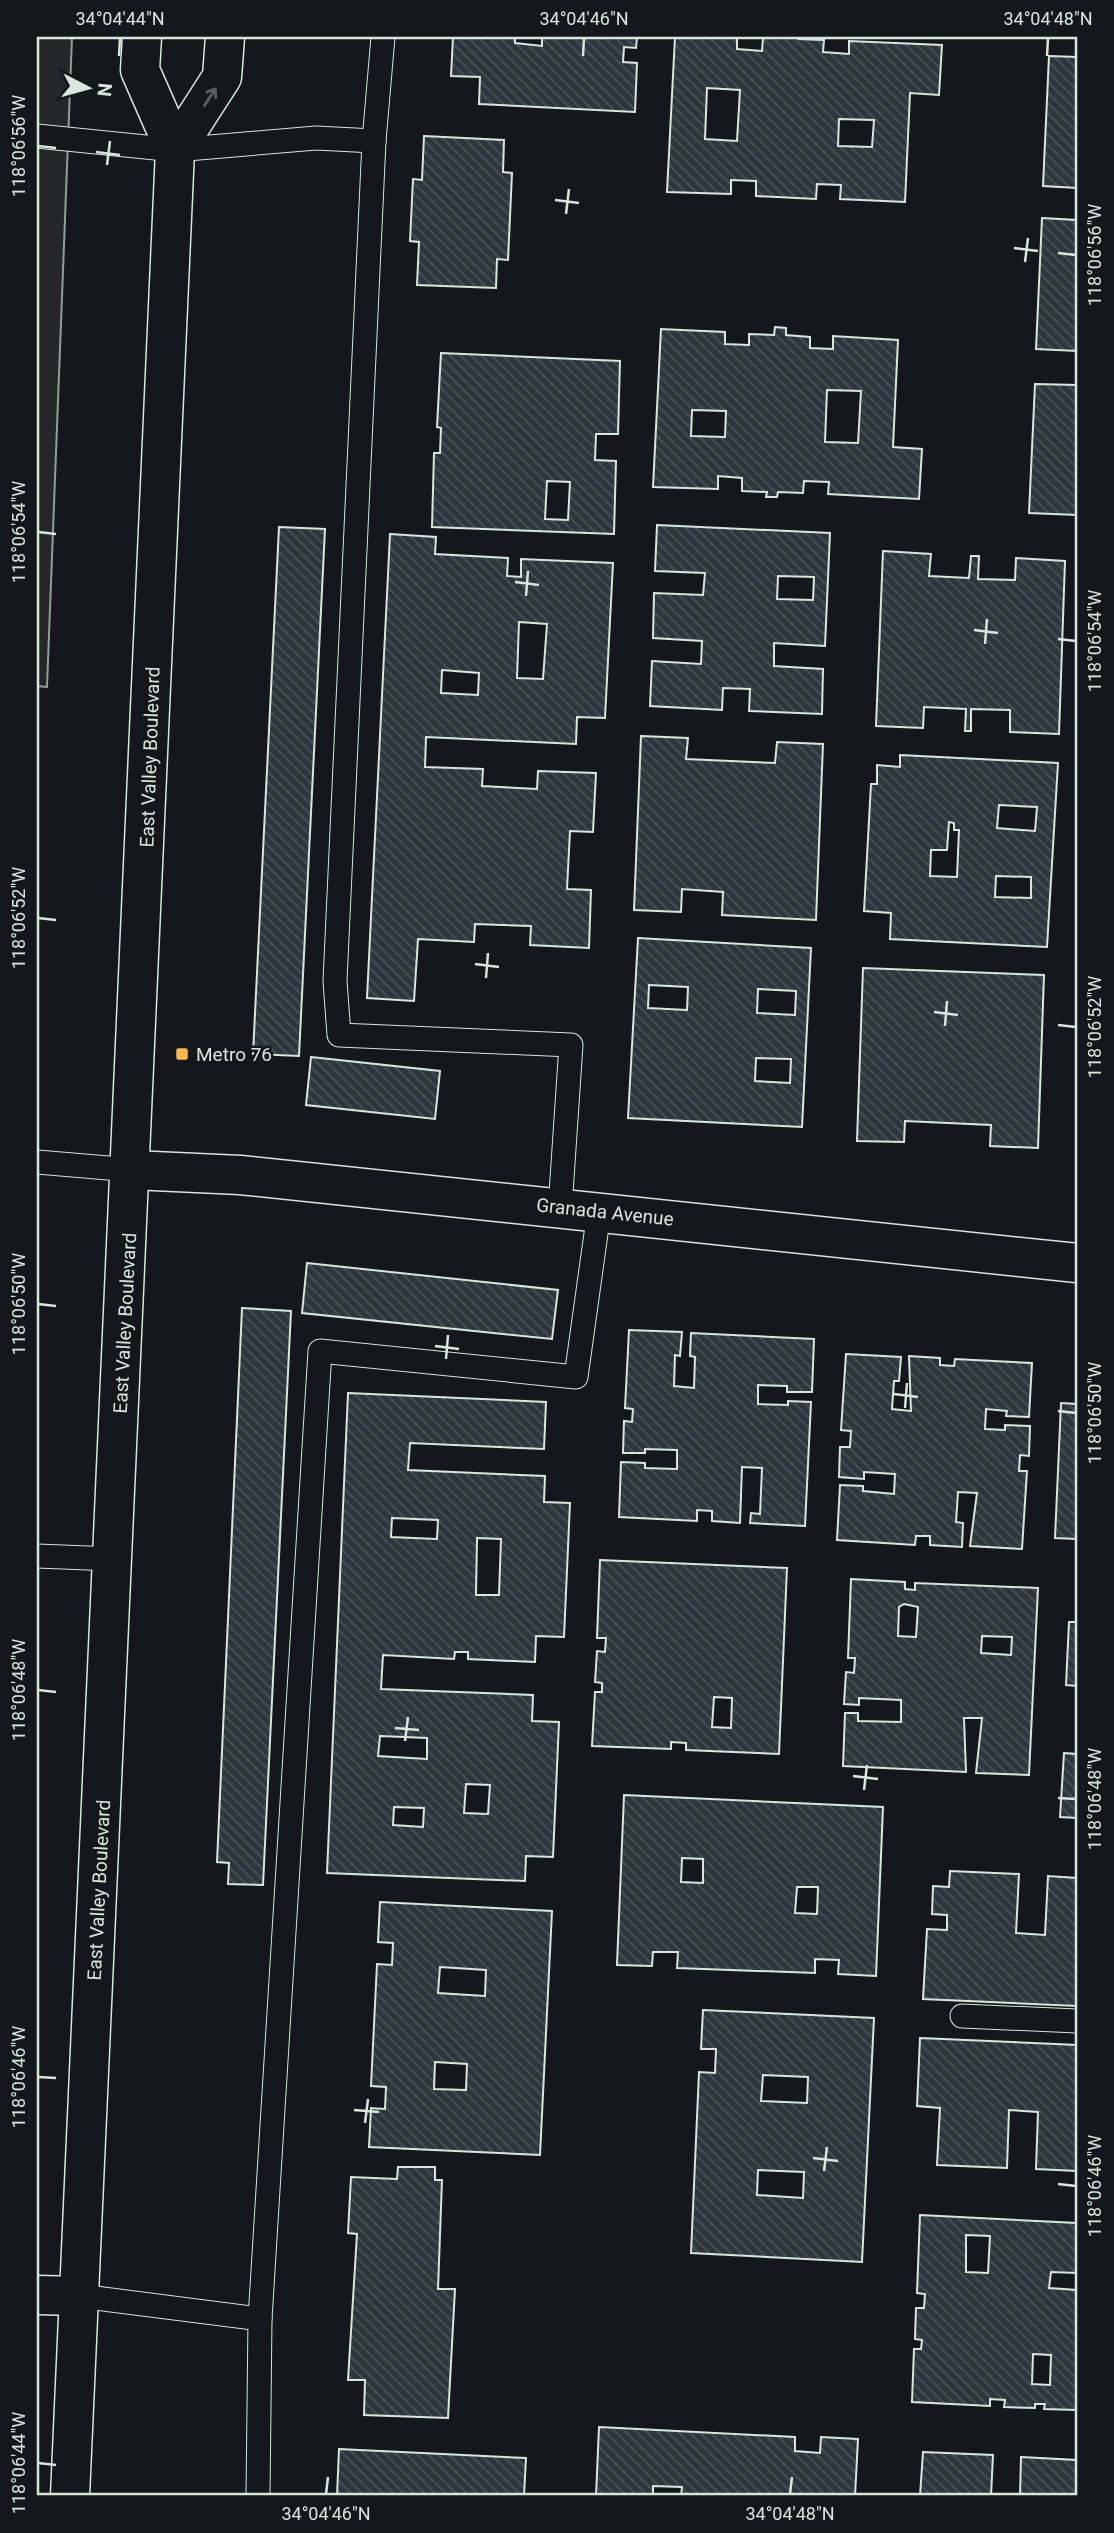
<svg xmlns="http://www.w3.org/2000/svg" width="1114" height="2533" font-family="Roboto,sans-serif">
  <defs>
    <pattern id="building-back-hatch" width="6" height="6" patternUnits="userSpaceOnUse" patternTransform="scale(1.75)"><rect width="6" height="6" fill="#2c363c"/><path d="M-1 5l2 2M0 0l6 6M5-1l2 2" fill="none" stroke="#4a5358"/></pattern>
  </defs>
  <rect width="100%" height="100%" fill="#14181c"/>
  <path fill="#24282b" stroke="#939e99" stroke-width="2" d="M37 37H72L47 687 37 686Z"/>
  <g fill="url(#building-back-hatch)" stroke="#d8e6dc" stroke-width="2" fill-rule="evenodd">
    <path d="M453 37H515V43L542 46V37H637L636 48 624 47 623 62 637 63 635 112 479 104 480 77 451 76Z"/>
    <path d="M675 37H737V49L762 51 763 38 800 37 799 39 824 40 823 52 849 54V41L942 45 939 95 910 93 905 202 840 199 841 185 817 184 816 199 756 196V181L731 180V194L667 192ZM707 88 740 90 737 141 705 139ZM839 119 874 120 872 147 838 146Z"/>
    <path d="M1049 56 1077 57V188L1043 186Z"/>
    <path d="M424 136 504 140 503 172 512 173 508 260 497 259 496 288 417 285 419 242 410 241 413 179 422 180Z"/>
    <path d="M1042 218 1077 220V351L1036 349Z"/>
    <path d="M775 327 786 328V335L810 337V348L833 349V336L898 340 893 447 922 449 919 499 828 494 829 482 804 481 803 493 778 492 777 497H766L767 492 742 491V478L718 476V489L653 487 661 329 725 332V344L749 345V334L774 335ZM827 390 861 391 858 443 825 442ZM692 410 726 411 725 437 691 436Z"/>
    <path d="M441 353 620 361 618 434H596L595 460 616 461 614 534 432 527 434 453H440L441 428 437 427ZM547 481 570 482 568 520 545 519Z"/>
    <path d="M1035 384 1077 385V515L1029 513Z"/>
    <path d="M657 525 830 533 825 646 774 643V666L823 669 822 714 749 711 750 689 723 688 722 710 650 706 652 661 701 664 702 641 653 638 654 593 703 595 705 573 655 571ZM778 576 814 577 813 600 777 599Z"/>
    <path d="M279 527 325 529 299 1056 253 1054Z"/>
    <path d="M390 534 436 537 435 554 508 558 507 576 521 577V559L613 563 605 718 577 717 576 744 426 737 425 767 483 769 482 786 537 789 538 771 596 773 593 832 570 831 567 889 591 890 589 948 530 945 531 926 475 924 474 942 418 939 414 1001 367 998ZM519 622 547 624 543 679 517 678ZM442 670 479 673 478 695 441 693Z"/>
    <path d="M883 551 931 554 929 576 969 578 971 556H979L978 579 1015 580 1016 558 1065 561 1059 734 1010 732V710L971 709V731H965L966 709 924 707 923 728 876 726Z"/>
    <path d="M641 736 688 738 686 759 775 763 777 742 823 744 816 920 722 915 723 892 682 889 681 912 634 910Z"/>
    <path d="M900 755 1058 763 1047 947 890 939 891 913 864 911 871 784H877V765L900 767ZM999 805 1037 807 1035 831 997 828ZM949 822 954 823V830H959L957 877 930 876 931 850H947ZM996 876 1031 877V898L995 897Z"/>
    <path d="M638 938 811 948 802 1127 628 1118ZM649 985 688 987 687 1010 648 1008ZM758 989 796 991 795 1015 757 1013ZM756 1058 791 1059 790 1083 755 1081Z"/>
    <path d="M863 968 1044 975 1038 1148 990 1146 991 1125 905 1121 904 1142 857 1141Z"/>
    <path d="M311 1057 440 1071 435 1119 306 1105Z"/>
    <path d="M307 1263 558 1290 552 1339 302 1313Z"/>
    <path d="M242 1308 291 1311 263 1885 228 1884 229 1863 217 1862Z"/>
    <path d="M629 1330 682 1332 680 1356 675 1355 674 1386 694 1388 695 1357 690 1356 691 1333 814 1339 812 1392H787V1386L758 1385V1404L788 1405V1401L811 1402 805 1526 750 1523 751 1513 760 1514 762 1468 742 1467 740 1523 712 1521V1511L697 1510V1521L619 1517 621 1462 645 1463V1468L677 1469V1450L645 1449V1453H623L624 1421 632 1422 633 1409 625 1408Z"/>
    <path d="M846 1354 901 1357 899 1381H894L892 1409 911 1411 909 1356 940 1358V1365L954 1366 955 1359 1032 1363 1029 1417 1006 1416 1007 1411 986 1409 985 1429 1005 1430V1425L1030 1426 1029 1456 1020 1455 1019 1471H1027L1022 1549 970 1546 977 1493 958 1492 956 1522 963 1523 962 1547 930 1545V1536H916L915 1545 837 1540 840 1485 863 1486V1491L894 1494 895 1474 864 1472V1479L839 1477 840 1447H850L851 1431 841 1430Z"/>
    <path d="M348 1393 546 1402 544 1449 410 1443 408 1470 545 1476 544 1502 570 1503 564 1637 536 1636 535 1662 468 1659V1652H455L454 1659 383 1655 381 1689 533 1695 532 1721 559 1722 553 1857 526 1856 525 1881 327 1873ZM392 1518 438 1520 437 1539 391 1537ZM477 1538 501 1539 499 1595H476ZM380 1736 427 1738V1759L378 1756ZM466 1784 490 1785 488 1814 464 1813ZM394 1807 424 1808 423 1827 393 1825Z"/>
    <path d="M1061 1403 1077 1404V1539L1055 1538Z"/>
    <path d="M600 1560 787 1568 779 1754 686 1750V1743L671 1742V1749L592 1746 595 1692H602V1683L595 1682 597 1651 605 1652 606 1638H597ZM714 1697 732 1698 731 1728 712 1727Z"/>
    <path d="M851 1579 905 1582V1589L915 1590V1583L1038 1588 1029 1775 976 1773 982 1718H964L966 1772 843 1766 845 1713H858V1721L901 1722V1700L859 1698V1705L844 1704 846 1672 854 1673 855 1658H848ZM904 1604 918 1607 916 1637 898 1636 899 1607ZM982 1636 1012 1637 1011 1655 981 1653Z"/>
    <path d="M1069 1622H1077V1686L1066 1685Z"/>
    <path d="M1064 1753 1077 1754V1818L1060 1817Z"/>
    <path d="M624 1795 883 1807 876 1976 838 1974 839 1960 815 1959V1973L677 1968 678 1952H653L652 1966 617 1965ZM682 1858 703 1859V1883L681 1882ZM797 1887H818L817 1914 795 1913Z"/>
    <path d="M950 1871 1019 1874 1016 1933 1045 1935 1048 1876 1077 1878V2006L923 1999 927 1929 947 1930V1915L932 1914 933 1886 949 1887Z"/>
    <path d="M380 1902 552 1911 540 2155 369 2147 371 2108 385 2109 386 2087 371 2086 377 1964 392 1965 393 1943 378 1942ZM440 1967 486 1970 485 1996 438 1993ZM435 2062 467 2064 466 2090 434 2089Z"/>
    <path d="M703 2010 874 2018 862 2262 691 2253 699 2072 715 2073 716 2049H701ZM763 2075 808 2077 807 2103 761 2101ZM758 2170 804 2172 803 2198 757 2195Z"/>
    <path d="M920 2038 1077 2045V2171L1036 2169 1038 2112 1009 2110 1007 2168 937 2165 940 2108 917 2106Z"/>
    <path d="M398 2167H435V2180H442L438 2289H455L448 2418 364 2415 365 2380H348L357 2234 348 2233 351 2177 397 2179Z"/>
    <path d="M920 2215 1077 2223V2273L1051 2272 1049 2288 1077 2290V2410L1044 2409 1045 2404H1035V2408L1004 2407 1005 2400 990 2399V2406L912 2402 914 2349H921L922 2340 915 2339 916 2308H924L925 2294 917 2293ZM966 2235 990 2236 988 2273 966 2272ZM1033 2354 1051 2355 1050 2385 1032 2384Z"/>
    <path d="M599 2427 795 2437V2451L820 2453 821 2437 858 2439 855 2496H681L682 2487 653 2486V2496H596Z"/>
    <path d="M339 2449 526 2458 524 2496H337Z"/>
    <path d="M923 2452 993 2455 991 2496H920Z"/>
    <path d="M1021 2457 1077 2460V2496H1020Z"/>
  </g>
  <g fill="none" stroke-linecap="round" stroke-linejoin="round">
    <defs>
      <g id="lane">
        <path d="M383 37 374 141 335 981 339 1035 571 1045 560 1208"/>
        <path d="M37 136 175 150 316 138 374 141"/>
        <path d="M37 1162 132 1170"/>
        <path d="M37 1556 113 1559"/>
        <path d="M962 2016 1077 2021"/>
        <path d="M80 2296 260 2319 320 1351 576 1377 599 1212"/>
        <path d="M258 2496 260 2319"/>
      </g>
      <g id="street">
        <path d="M132 1170 240 1175 1077 1263"/>
        <path d="M37 2295 80 2296"/>
      </g>
      <g id="primary">
        <path d="M175 150 222 77 225 37"/>
        <path d="M70 2496 175 150 140 70 142 37"/>
      </g>
    </defs>
    <use href="#lane" stroke="#d8e6dc" stroke-width="25"/>
    <use href="#street" stroke="#d8e6dc" stroke-width="41"/>
    <use href="#primary" stroke="#d8e6dc" stroke-width="41"/>
    <use href="#lane" stroke="#14181c" stroke-width="23"/>
    <use href="#street" stroke="#14181c" stroke-width="38"/>
    <use href="#primary" stroke="#14181c" stroke-width="38"/>
  </g>
  <defs><path id="oneway-shaft" d="M-6 0H5M1.5-3L5.5 0L1.5 3" fill="none" stroke-width="1.6" stroke-linecap="round" stroke-linejoin="round" transform="scale(1.75)"/></defs>
  <use stroke="#59605f" href="#oneway-shaft" transform="translate(210 97) rotate(-57)"/>
  <path fill="none" stroke="#d8e6dc" stroke-width="2.5" d="M119 56 120 38M583 56 584 38M1047 56 1048 38M38 146 56 148M96 152 120 155M107 165 110 141M555 200 579 203M566 214 569 189M1014 248 1038 251M1058 253 1076 255M1025 262 1028 238M38 532 56 534M515 582 539 585M526 596 528 571M974 630 998 633M1058 639 1076 641M985 644 987 619M38 918 56 920M475 964 499 967M486 978 488 953M934 1012 958 1015M1058 1025 1076 1027M945 1026 947 1001M38 1304 56 1306M435 1346 459 1349M446 1359 448 1335M894 1394 918 1397M905 1408 907 1383M1058 1411 1076 1413M38 1690 56 1692M395 1728 419 1730M405 1741 408 1717M853 1776 878 1779M864 1790 867 1765M1058 1798 1076 1799M38 2077 56 2078M354 2110 379 2112M365 2123 368 2099M813 2158 838 2161M824 2171 827 2147M1058 2184 1076 2186M38 2463 56 2465M326 2494 328 2477M790 2494 792 2477"/>
  <rect fill="#ffb74d" stroke="#14181c" stroke-width="2.5" x="175" y="1047" width="14" height="14" rx="3.5"/>
  <g text-anchor="middle" dominant-baseline="central" stroke-width="5" stroke-linejoin="round" paint-order="stroke">
    <g font-size="19" fill="#d8e6dc" stroke="#14181c">
      <text transform="translate(150 757) rotate(-88)">East Valley Boulevard</text>
      <text transform="translate(605 1212) rotate(6)">Granada Avenue</text>
      <text transform="translate(125 1323) rotate(-87)">East Valley Boulevard</text>
      <text transform="translate(99 1890) rotate(-87)">East Valley Boulevard</text>
    </g>
    <g font-size="19" fill="#d8e6dc" stroke="#14181c" text-anchor="start">
      <text x="196" y="1054">Metro 76</text>
    </g>
  </g>
  <rect width="1114" height="2533" fill="none" stroke="#14181c" stroke-width="77"/>
  <g transform="translate(88 88) rotate(96)" stroke="#14181c" stroke-width="5" paint-order="stroke">
  <path d="M0-5L12 26L0 18L-12 26Z" fill="#d8e6dc"/>
  <text y="-10" font-size="19" font-weight="bold" text-anchor="middle" fill="#d8e6dc">N</text>
  </g>
  <rect x="38" y="38" width="1038" height="2456" fill="none" stroke="#d8e6dc" stroke-width="2.5"/>
  <g font-size="18" text-anchor="middle" fill="#d8e6dc">
    <text x="120" y="25">34°04'44"N</text>
    <text x="584" y="25">34°04'46"N</text>
    <text x="1048" y="25">34°04'48"N</text>
    <text transform="translate(19 146) rotate(-90)" y="6">118°06'56"W</text>
    <text transform="translate(1095 255) rotate(-90)" y="6">118°06'56"W</text>
    <text transform="translate(19 532) rotate(-90)" y="6">118°06'54"W</text>
    <text transform="translate(1095 641) rotate(-90)" y="6">118°06'54"W</text>
    <text transform="translate(19 918) rotate(-90)" y="6">118°06'52"W</text>
    <text transform="translate(1095 1027) rotate(-90)" y="6">118°06'52"W</text>
    <text transform="translate(19 1304) rotate(-90)" y="6">118°06'50"W</text>
    <text transform="translate(1095 1413) rotate(-90)" y="6">118°06'50"W</text>
    <text transform="translate(19 1690) rotate(-90)" y="6">118°06'48"W</text>
    <text transform="translate(1095 1799) rotate(-90)" y="6">118°06'48"W</text>
    <text transform="translate(19 2077) rotate(-90)" y="6">118°06'46"W</text>
    <text transform="translate(1095 2186) rotate(-90)" y="6">118°06'46"W</text>
    <text transform="translate(19 2463) rotate(-90)" y="6">118°06'44"W</text>
    <text x="326" y="2520">34°04'46"N</text>
    <text x="790" y="2520">34°04'48"N</text>
  </g>
</svg>
